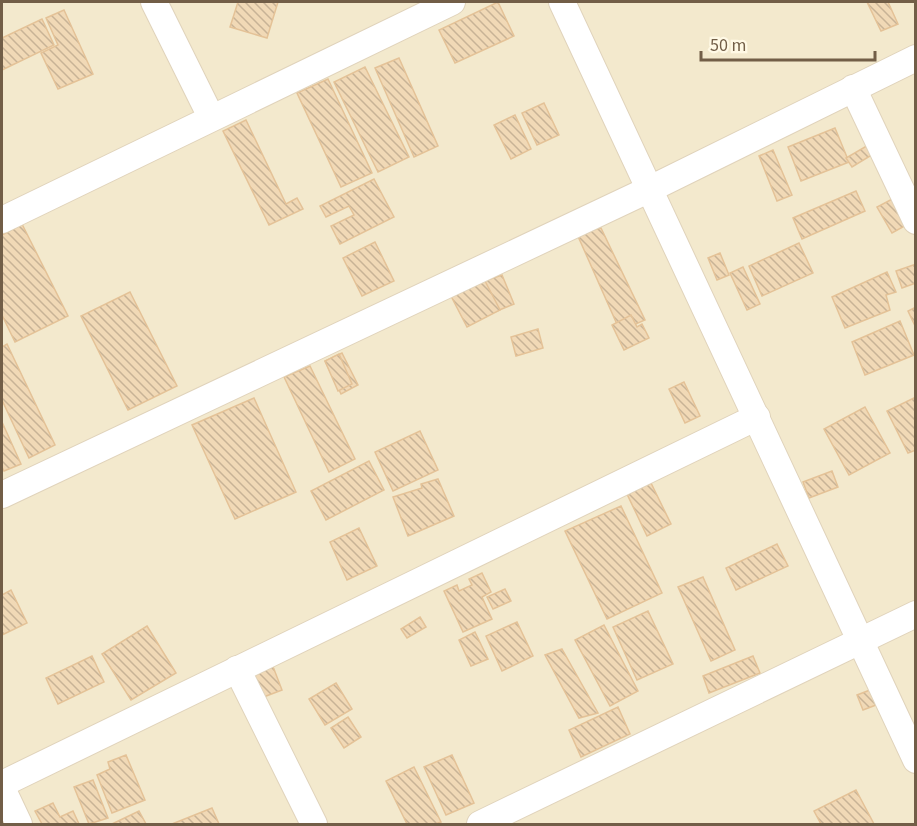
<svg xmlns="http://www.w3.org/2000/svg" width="917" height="826" font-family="'Source Sans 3',sans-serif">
  <defs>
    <pattern id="building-back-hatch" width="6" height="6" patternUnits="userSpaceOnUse" patternTransform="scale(1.5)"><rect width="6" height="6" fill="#f1d9b6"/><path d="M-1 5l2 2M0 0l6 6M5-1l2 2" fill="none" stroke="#c8b396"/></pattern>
  </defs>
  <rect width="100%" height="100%" fill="#fcf6df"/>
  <rect fill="#f3e9cd" x="2" y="2" width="913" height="822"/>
  <g fill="url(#building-back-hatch)" stroke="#e4c297" stroke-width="1.5">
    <path d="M238 2H278L267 38 230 27Z"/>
    <path d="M498 2 514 36 455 63 439 30Z"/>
    <path d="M867 2H888L898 24 881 31Z"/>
    <path d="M64 10 93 74 58 89 41 53 58 45 46 18Z"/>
    <path d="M42 19 54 45 2 70V38Z"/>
    <path d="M399 58 438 146 414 157 375 68Z"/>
    <path d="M365 67 409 157 378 172 334 82Z"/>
    <path d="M328 79 372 173 341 187 297 93Z"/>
    <path d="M544 103 559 135 537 145 522 113Z"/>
    <path d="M515 115 531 149 511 159 494 125Z"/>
    <path d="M246 120 286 204 297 198 303 209 269 225 223 131Z"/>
    <path d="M835 128 849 162 801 181 788 147Z"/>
    <path d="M870 144 875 153 852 167 846 158Z"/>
    <path d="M773 150 792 195 777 201 759 156Z"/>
    <path d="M374 179 394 217 340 244 331 226 354 215 349 206 326 217 320 206Z"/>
    <path d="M856 191 865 211 802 239 793 218Z"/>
    <path d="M896 197 910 223 892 233 877 207Z"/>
    <path d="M22 224 68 316 15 342 2 315V235Z"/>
    <path d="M601 228 645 320 620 331 577 234Z"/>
    <path d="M375 242 394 281 362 296 343 258Z"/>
    <path d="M799 243 813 273 762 296 749 266Z"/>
    <path d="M720 253 729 275 717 280 708 258Z"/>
    <path d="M916 264V283L902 288 896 271Z"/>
    <path d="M743 267 760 304 747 310 730 273Z"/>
    <path d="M887 272 896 292 886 295 890 310 845 328 832 297Z"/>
    <path d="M502 275 514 304 480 318 467 287Z"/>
    <path d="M484 279 500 310 467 327 451 296Z"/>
    <path d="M130 292 177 386 128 410 81 316Z"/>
    <path d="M916 307V328L908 311Z"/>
    <path d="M631 315 637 327 642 324 649 338 624 350 612 325Z"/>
    <path d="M900 321 914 355 865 375 852 342Z"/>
    <path d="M538 329 543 348 516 356 511 337Z"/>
    <path d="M7 344 55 445 29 458 2 400V347Z"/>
    <path d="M342 353 358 385 341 394 325 361Z"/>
    <path d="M339 354 352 384 338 391 325 361Z"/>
    <path d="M310 366 355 459 329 472 284 377Z"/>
    <path d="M684 382 700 416 685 423 669 389Z"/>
    <path d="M916 397V450L908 453 887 411Z"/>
    <path d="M254 398 296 492 235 519 192 425Z"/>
    <path d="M865 407 890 453 849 475 824 429Z"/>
    <path d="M2 422 21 464 4 471 2 467Z"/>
    <path d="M420 431 438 470 393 491 375 452Z"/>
    <path d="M369 461 384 490 326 520 311 491Z"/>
    <path d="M832 471 838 487 809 498 803 482Z"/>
    <path d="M438 479 454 516 408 536 393 497 422 488 421 484Z"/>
    <path d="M651 483 671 524 647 536 627 494Z"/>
    <path d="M621 506 662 593 607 619 565 531Z"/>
    <path d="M359 528 377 566 347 580 330 542Z"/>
    <path d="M777 544 788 566 736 590 726 568Z"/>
    <path d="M482 573 491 592 482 597 492 619 463 632 444 591 457 585 459 591 472 585 469 579Z"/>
    <path d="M703 577 735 650 711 661 678 587Z"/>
    <path d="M505 589 511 601 493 609 487 597Z"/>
    <path d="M11 590 27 623 2 635V595Z"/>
    <path d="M648 611 673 664 637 680 613 627Z"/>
    <path d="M420 617 426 627 407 638 401 629Z"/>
    <path d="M517 622 533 656 502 671 486 636Z"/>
    <path d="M604 625 638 691 610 706 575 640Z"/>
    <path d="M147 626 176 673 131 700 102 654Z"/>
    <path d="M475 632 488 659 471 666 459 640Z"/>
    <path d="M562 649 598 713 579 718 545 655Z"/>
    <path d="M92 656 104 682 58 704 46 678Z"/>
    <path d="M753 656 760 673 709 693 703 676Z"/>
    <path d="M272 664 282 690 261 698 251 672Z"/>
    <path d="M336 683 352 709 325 725 309 699Z"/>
    <path d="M870 690 876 705 863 710 857 695Z"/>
    <path d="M618 707 630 734 581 757 569 730Z"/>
    <path d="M348 717 361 737 344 748 331 728Z"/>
    <path d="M126 755 145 800 112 813 97 775 110 769 108 762Z"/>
    <path d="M452 755 474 803 446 815 424 767Z"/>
    <path d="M414 767 441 822 435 824H407L386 781Z"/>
    <path d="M93 780 108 818 89 824 74 787Z"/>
    <path d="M856 790 874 824H821L814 811Z"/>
    <path d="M53 803 60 817 73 811 79 824H42L35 811Z"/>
    <path d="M212 808 219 824H172Z"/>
    <path d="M139 811 146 824H112Z"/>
  </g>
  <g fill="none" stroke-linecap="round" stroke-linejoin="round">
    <defs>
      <g id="street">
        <path d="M154 2 211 117"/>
        <path d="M562 2 916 760"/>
        <path d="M853 88 916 221"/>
        <path d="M2 220 452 2"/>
        <path d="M2 495 650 189 916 58"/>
        <path d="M237 669 314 824"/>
        <path d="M2 784 757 417"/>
        <path d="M2 788 19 824"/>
        <path d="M480 824 916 614"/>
      </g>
    </defs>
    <use href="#street" stroke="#e0d3bb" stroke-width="28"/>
    <use href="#street" stroke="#fff" stroke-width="26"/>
  </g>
  <rect width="917" height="826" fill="none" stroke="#725e47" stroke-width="6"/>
  <path d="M701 51v9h174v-9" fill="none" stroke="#725e47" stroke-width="3"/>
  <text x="710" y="51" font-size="18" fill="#725e47" stroke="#fff9e5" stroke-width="4.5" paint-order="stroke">50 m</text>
</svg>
